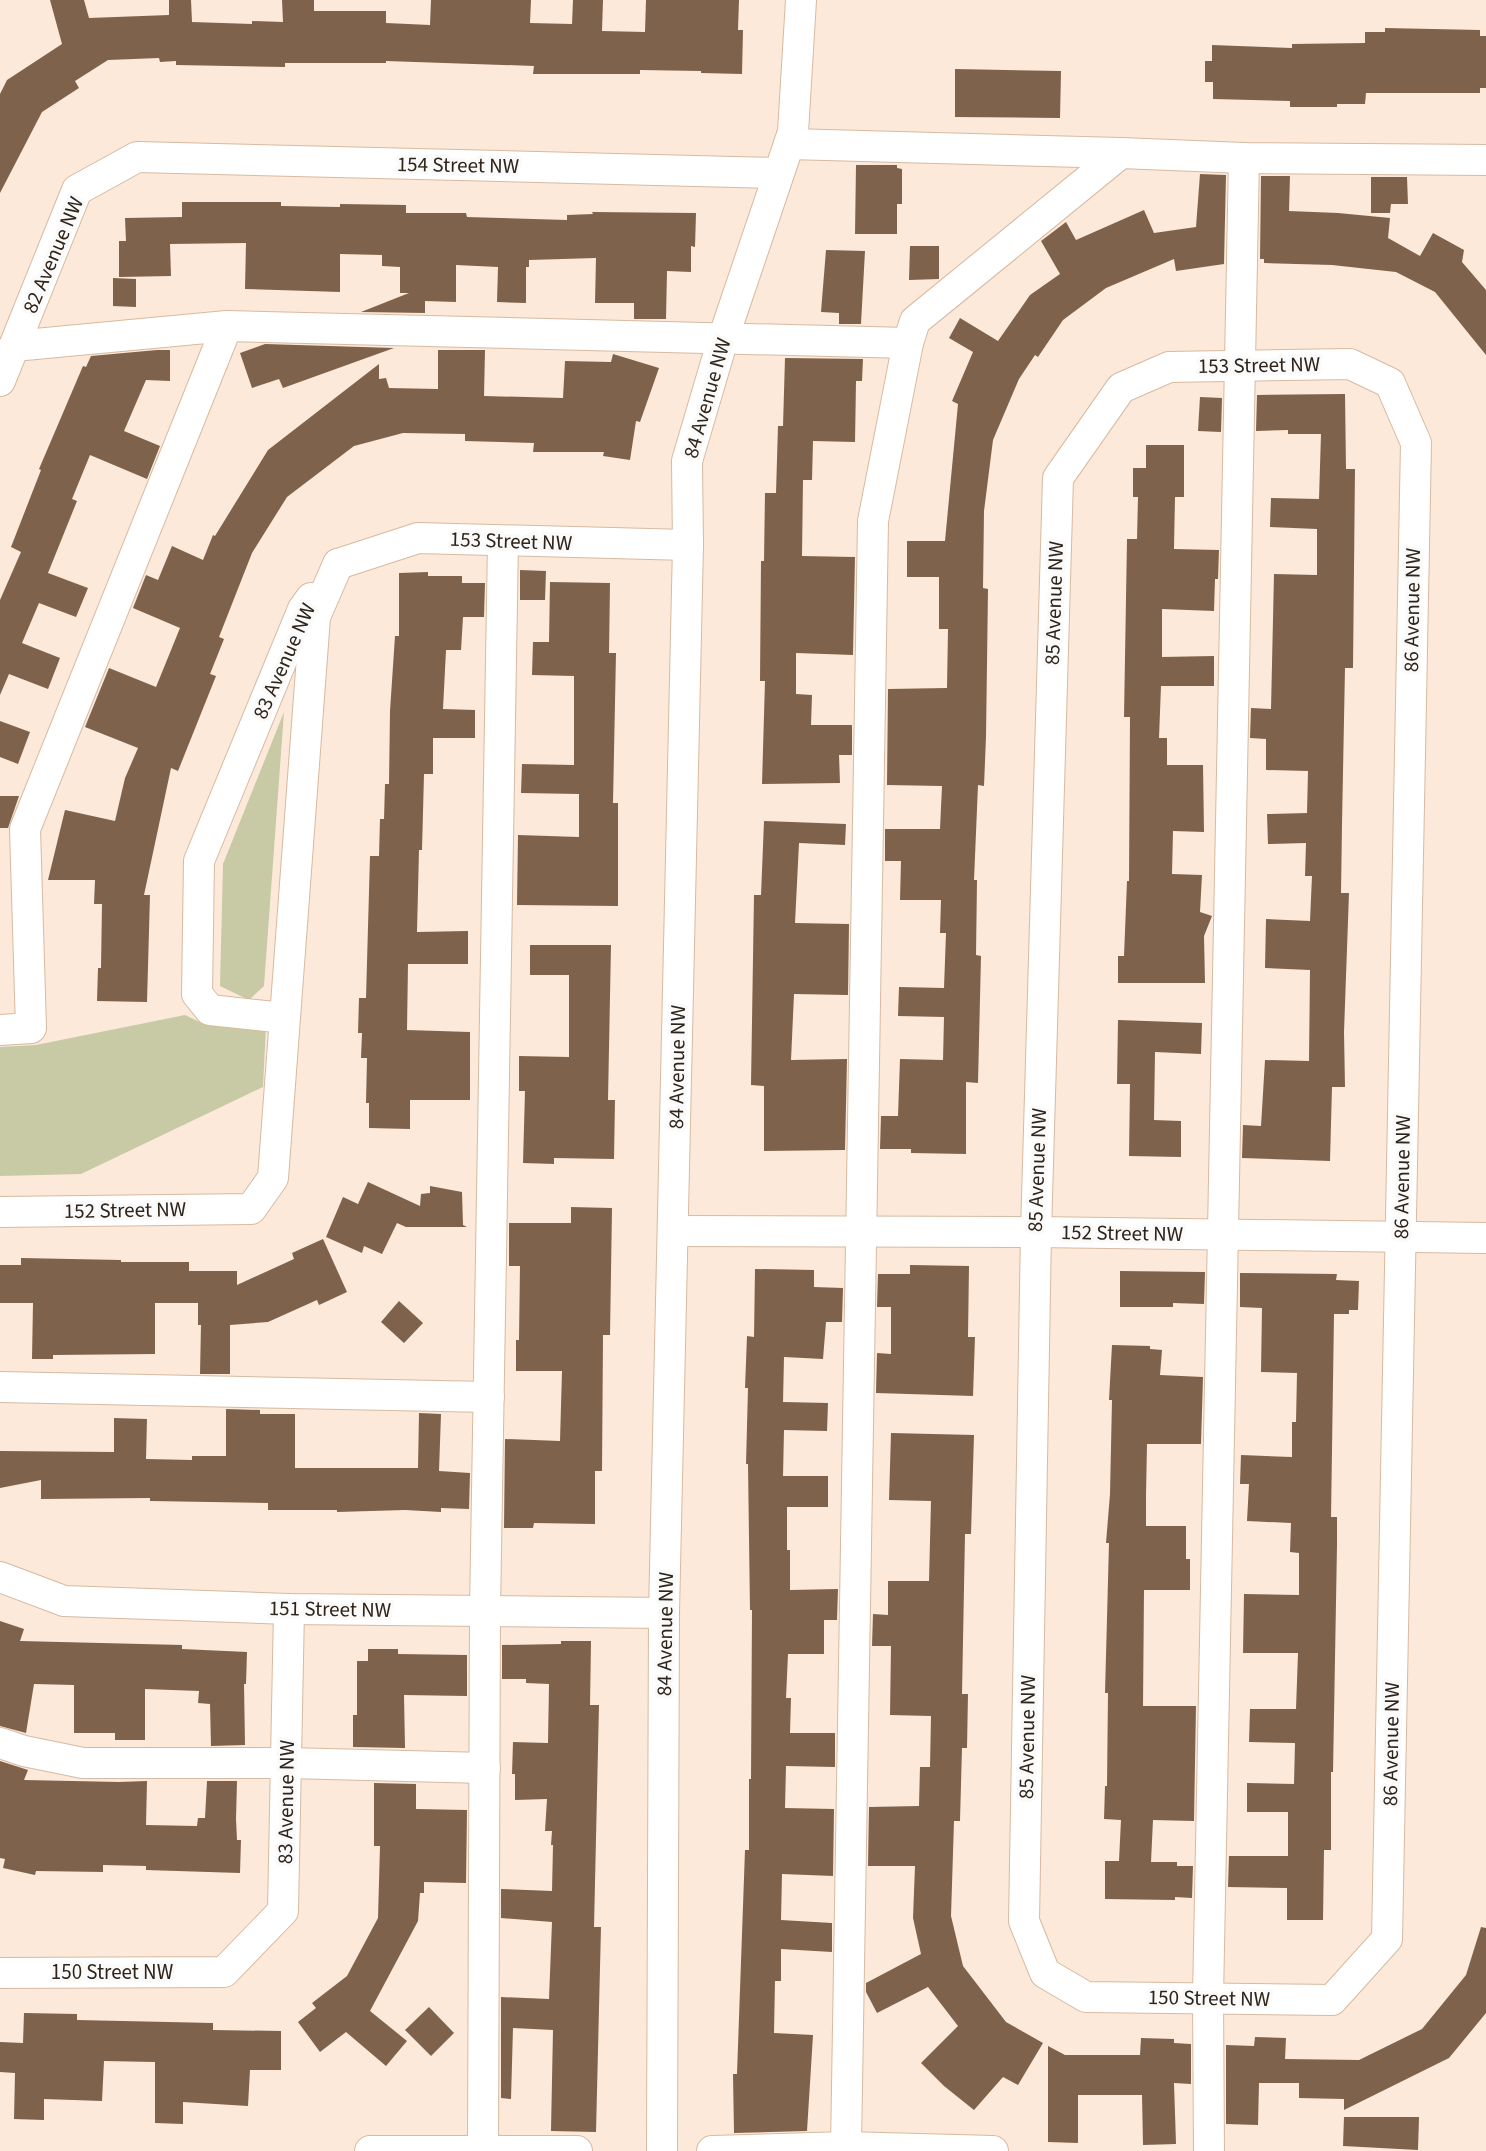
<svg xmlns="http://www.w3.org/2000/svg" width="1486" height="2151" font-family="'Source Sans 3',sans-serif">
  <rect width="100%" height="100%" fill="#fce9d9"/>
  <g fill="#c7caa5">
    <path d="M284 712 264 986 249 1000 220 986 223 864Z"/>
    <path d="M185 1015 206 1025 266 1026 263 1087 81 1174 0 1176V1047L36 1045Z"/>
  </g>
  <g fill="#7e624c">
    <path d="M50 0H84L89 18 169 15V0H191L192 22 252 24V21L283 22 282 0H314V11H386V23L430 25 431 0H531L530 23 572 24 573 0H603L602 31 645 32 646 0H739L738 30H743L742 74 701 73V71L640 70V74H533L534 66 386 61V63H285V67L176 65V61L160 62 159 58 108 60 75 81 79 88 42 112 0 193V94L7 80 62 44Z"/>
    <path d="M1385 28 1480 30V36H1486V88H1480V93H1366L1365 104H1337V107H1290V101L1213 99V82H1205V61H1212V45L1292 48V44L1365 43V32H1385Z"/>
    <path d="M955 69 1061 71 1060 118 955 117Z"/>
    <path d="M856 165H897V168L902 169V204H897V234H855Z"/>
    <path d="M1200 174 1226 175 1224 264 1176 271 1174 259 1106 288 1063 320 1038 357 1035 355 1019 379 993 440 984 511 983 588 988 589 986 737 984 786 978 785 974 880H977L976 955 981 956 978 1083 966 1082V1154L911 1153V1149H880L881 1116H898L900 1059 943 1060 944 1017 898 1016 899 987 944 988 946 933H940L941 900H900L901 861H885V829H940L942 786 887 785 888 689 947 688 948 629H939V577H907V541H945L958 404 952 401 973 352 949 338 960 318 998 341 1030 295 1060 274 1041 241 1066 222 1076 240 1144 210 1154 233 1196 227Z"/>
    <path d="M1261 176H1290L1289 211 1338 213 1390 218 1388 238 1420 256 1433 233 1464 250 1462 262 1486 290V355L1435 292 1396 272 1332 265 1264 263V259H1260Z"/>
    <path d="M1371 177H1407L1408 204H1391L1390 213H1371Z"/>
    <path d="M182 202H281V206L340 207V204L406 205V213H466L467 217 567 220V215L593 214 592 212 696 213 695 247 691 246V272L667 271 666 319H634V303H595L596 258 529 260V267H526V303L497 302 498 267 456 265V302L425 301V313L361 312 409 293H400V267L382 266V255L340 254V292L245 289 246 243 170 244 171 276 119 277V241H126L125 218 182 217Z"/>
    <path d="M910 246H939V279L909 280Z"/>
    <path d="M826 250 865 251 861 324H839V313L821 312Z"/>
    <path d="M113 278 136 279V307L113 306Z"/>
    <path d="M265 344 394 348 283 388 279 379 252 388 240 353Z"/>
    <path d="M157 350H170V381L146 380 124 431 160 446 147 479 90 455 72 499 77 501 48 573 88 588 76 617 39 603 22 643 60 658 48 689 9 674 0 695V600L21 552 11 547 41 470 39 469 83 366 86 367 91 356Z"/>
    <path d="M438 350H485L484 396 563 398 565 361 611 362 613 354 659 368 640 422 636 421 630 460 603 456 604 452H533L534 443 465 441V434L403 433 354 446 287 497 252 553 219 637 224 639 210 674 216 676 178 771 171 768 144 895H150L147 1002 97 1001 98 968H101L102 904H94L95 880H48L65 810 115 821 125 778 138 748 85 727 109 668 156 687 180 628 133 608 146 575 158 580 172 546 203 560 213 535 215 536 268 450 379 364V379L386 378 389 388 438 389Z"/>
    <path d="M785 358 863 359 862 381H856L855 442 813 441 812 480H803L802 556 855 557 853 655 796 653V694L812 695 811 725H852V755H839L840 783 762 784 765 681H760L761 561H764L765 493H776L778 426H783Z"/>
    <path d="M1345 394 1346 469H1355L1353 668H1345L1342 824 1341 893H1349L1344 1032 1345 1087H1332L1330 1161 1242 1158 1243 1125 1261 1126 1265 1060 1309 1061 1310 970 1265 968 1266 919 1310 921 1312 876H1305L1306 843 1268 844 1267 814 1307 813 1308 771 1266 770V739L1250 738 1251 708 1271 709 1274 574 1317 575V529L1270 527 1271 498 1319 499 1321 434H1288V430L1256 431 1257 395Z"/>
    <path d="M1200 397 1222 398 1221 432 1198 431Z"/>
    <path d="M1146 445H1184V497H1175L1174 549 1219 550 1218 579H1215L1214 611 1162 609V657L1214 656V686H1161L1159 738H1167V765H1203L1204 832 1173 831 1172 874 1202 875 1200 912 1212 916 1204 936 1205 983H1118V956H1124L1127 881H1129L1130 717H1124L1127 539H1137L1138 497H1133V468H1146Z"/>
    <path d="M520 570 546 571 545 600H520Z"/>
    <path d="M428 572V576H462V583H485L484 617H463L461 650H446L443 709 475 710V738H433V774H424L422 850H419L417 932 468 931V964H408L407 1030 470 1032V1100H410V1129L369 1128V1103H366L367 1058H361L362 1033H358L359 998H366L370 856H379L380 819H384L385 784H389L390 711 395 636H399V573Z"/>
    <path d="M550 582 610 583 609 653H616L613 803H618V906L517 905 518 835 579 837V794L521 793 522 764 574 765V676L532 675 533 642H549Z"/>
    <path d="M0 721 30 732 18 764 0 757Z"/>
    <path d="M0 796H19L8 828H0Z"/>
    <path d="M764 821 846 824 845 845 799 843 795 923 849 924 848 995 794 994 791 1060 847 1059 845 1150 764 1151V1086L751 1085 754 895H761Z"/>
    <path d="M530 945H611L608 1100H615L614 1159 554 1158V1164L523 1163 525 1091H519V1056L569 1057V975H530Z"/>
    <path d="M1118 1020 1202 1023 1201 1054 1155 1052 1154 1120 1181 1121V1157L1129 1156 1130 1084H1117Z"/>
    <path d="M368 1182 420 1206 421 1194 430 1193V1186L462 1192 463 1225 467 1227H406L397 1223 382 1254 364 1246 362 1253 326 1237 343 1197 358 1204Z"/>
    <path d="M571 1207 612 1208 610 1335H603L602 1471H595V1524L534 1523 533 1528H504L505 1439 560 1441 562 1371H516V1340H519L520 1266H509V1223H571Z"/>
    <path d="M323 1239 347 1292 319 1305 317 1300 268 1322 230 1325V1374H200L201 1325H198V1303H155V1354L53 1355V1359H32L33 1303H0V1265H21V1258L121 1260V1262H189V1271H237V1285L294 1259 292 1253Z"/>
    <path d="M910 1265 969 1266 968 1337H975L973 1396 876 1393 877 1353 891 1354V1307H877L878 1274H910Z"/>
    <path d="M755 1269 814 1270V1287L843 1288 842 1322H826L823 1359 784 1357 783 1402 828 1403 827 1431 784 1430 783 1476H828V1507H787V1550H790V1590L838 1589 837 1620H824V1654H788L786 1698H791L790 1733H835V1767L786 1766 785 1808 834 1809 833 1876 782 1874 781 1920 832 1923V1952L781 1949V1981H775L774 2033 813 2035 807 2131 734 2133 733 2074H737L745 1850H749V1779H751L752 1610H750L748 1464H746L748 1388H745L747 1336 754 1337Z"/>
    <path d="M1120 1271 1205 1272 1204 1304 1173 1303V1307H1120Z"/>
    <path d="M1240 1273 1337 1274 1336 1280 1359 1281 1358 1310H1349V1314H1334L1331 1517H1337V1545L1333 1772H1331V1850H1324L1323 1920H1287V1888L1228 1887 1229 1856H1288V1812H1247V1783L1294 1784 1295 1743 1249 1742 1250 1709H1296L1298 1653H1243L1244 1594 1299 1595V1553L1290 1552 1291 1523 1247 1521 1249 1484H1240L1241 1455 1292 1457V1422H1296L1297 1373 1261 1372 1262 1308 1240 1307Z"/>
    <path d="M399 1301 423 1323 404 1343 381 1322Z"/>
    <path d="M1112 1345 1150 1346V1349L1162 1350 1160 1375 1203 1377 1201 1444H1147L1146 1495V1526H1186V1559H1190V1590H1144L1143 1706H1196L1194 1821 1153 1820 1151 1862H1177V1866H1193L1192 1898 1175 1897V1900L1105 1899V1861H1119L1121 1820 1104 1819 1105 1786H1107L1108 1693H1105L1109 1543H1106L1110 1494 1112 1400H1109Z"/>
    <path d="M226 1409 260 1410V1414H295V1468H418L419 1413 441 1414 439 1471 470 1473 469 1509 441 1508V1512L405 1510 337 1512V1510H268V1503L150 1501V1498L41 1499V1480L0 1488V1451L114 1452V1418L147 1419 146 1459 192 1460V1456H226Z"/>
    <path d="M891 1433 974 1435 971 1534H965L962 1694H968L967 1748H962L960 1821H954L951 1916 963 1966 1006 2022 1043 2043 1018 2085 1003 2077 974 2110 944 2086 921 2063 958 2026 928 1987 877 2013 866 1992V1983L921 1954 913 1918 915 1866H868L869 1807 919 1806 920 1767H930L931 1716 890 1715 891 1646H872L873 1614 888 1615V1581H929L931 1501 889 1500Z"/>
    <path d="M0 1621 24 1629 20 1641 182 1645V1649L247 1652 246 1684H244L245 1745 211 1746 210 1704 198 1703 199 1691 145 1689V1740H115V1733H74V1685L34 1684 26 1733 0 1726Z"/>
    <path d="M561 1641H591L590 1705H599L594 1927H601L596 2132 551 2131 553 2030 513 2028 511 2099 501 2098V1997L549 1999 552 1922 501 1918V1889L552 1891 553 1845H551L552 1831H545L547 1799 515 1800V1774H512L513 1742 548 1743 549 1684 526 1683V1679H502V1645L561 1644Z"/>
    <path d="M368 1649H398V1654L467 1655V1696L404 1695 405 1748 353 1747V1715H357V1661H368Z"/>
    <path d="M0 1761 28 1770 24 1780 119 1782 147 1781 146 1825 197 1826 198 1818H205L207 1781H237L236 1819 237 1840H241L240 1873 146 1870V1866L103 1865V1872L36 1871 35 1875 3 1868 5 1859 0 1858Z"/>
    <path d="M374 1783 416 1784V1809L467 1810 466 1883 424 1882V1893H420L418 1921 370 2011 407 2041 386 2066 346 2032 320 2052 298 2022 316 2008 312 2003 347 1976 378 1918 380 1846H374Z"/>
    <path d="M1481 1927 1486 1928V2013L1449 2058 1344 2110V2099L1299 2098V2083H1259L1258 2125 1226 2124V2045L1254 2046 1255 2037 1286 2038 1285 2059 1359 2060 1422 2029 1466 1975Z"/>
    <path d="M429 2007 454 2033 431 2056 405 2030Z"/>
    <path d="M24 2013 77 2014V2020L213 2023V2030L281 2031V2070H250L248 2106 183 2102V2124L155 2123V2062L104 2061 102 2101 44 2099V2120L14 2119 15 2073 0 2072V2042L23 2043Z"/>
    <path d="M1141 2038 1174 2039V2043L1191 2044V2084L1174 2083 1176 2144 1143 2145 1142 2095H1078V2143L1048 2142V2046L1065 2055H1140Z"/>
    <path d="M1344 2117H1419L1418 2150 1343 2146Z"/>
  </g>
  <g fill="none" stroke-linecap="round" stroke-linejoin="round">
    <defs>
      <g id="minor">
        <path d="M789 144 1121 153"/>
        <path d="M227 326 908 343 915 321 1121 153 1244 158 1486 160"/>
        <path d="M1350 364 1390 383 1416 443 1387 1939 1332 2000 1086 1997 1045 1973 1024 1921 1036 1232 1058 478 1121 388 1169 367Z"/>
        <path d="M0 381 77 190 137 157 778 173"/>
        <path d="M338 564 418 538 688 545"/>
        <path d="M284 1018 210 1010 197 994 199 861 303 609 311 598"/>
        <path d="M0 1030 31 1028 25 829 227 326 14 346"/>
        <path d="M0 1212 251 1209 273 1178 315 617 338 564"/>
        <path d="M673 1231 1036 1232 1486 1238"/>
        <path d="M0 1387 489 1397"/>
        <path d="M0 1577 64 1601 289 1609 664 1613"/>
        <path d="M0 1743 24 1751 83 1763H287L485 1768"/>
        <path d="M0 1973 224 1972 283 1911 289 1609"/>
        <path d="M846 2147 873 521 908 343"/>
        <path d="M483 2149 485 1611 503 541"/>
        <path d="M370 2151H577"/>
        <path d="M662 2151 664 1613 688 545 687 461 723 339 793 132 801 0"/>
        <path d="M712 2151 846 2147 993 2151"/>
        <path d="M1209 2151 1208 1998 1244 158"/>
      </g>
    </defs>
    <use href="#minor" stroke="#d7baa1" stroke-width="32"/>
    <use href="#minor" stroke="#fff" stroke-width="30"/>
  </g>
  <g text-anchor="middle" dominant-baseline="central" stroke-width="7" stroke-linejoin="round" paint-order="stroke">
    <g font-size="21" fill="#2f241a" stroke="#fafafa">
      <text transform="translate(458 165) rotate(1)">154 Street NW</text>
      <text transform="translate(53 255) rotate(-67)">82 Avenue NW</text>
      <text transform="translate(1259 365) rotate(-1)">153 Street NW</text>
      <text transform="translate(707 398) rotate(-74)">84 Avenue NW</text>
      <text transform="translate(511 541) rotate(2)">153 Street NW</text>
      <text transform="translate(1054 603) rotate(-88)">85 Avenue NW</text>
      <text transform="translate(1412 610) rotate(-89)">86 Avenue NW</text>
      <text transform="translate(284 661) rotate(-66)">83 Avenue NW</text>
      <text transform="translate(677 1067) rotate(-89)">84 Avenue NW</text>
      <text transform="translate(1037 1170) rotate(-88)">85 Avenue NW</text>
      <text transform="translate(1402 1177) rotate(-89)">86 Avenue NW</text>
      <text transform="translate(125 1210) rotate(-1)">152 Street NW</text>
      <text transform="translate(1122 1233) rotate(1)">152 Street NW</text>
      <text transform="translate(330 1609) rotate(1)">151 Street NW</text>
      <text transform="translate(665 1634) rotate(-89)">84 Avenue NW</text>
      <text transform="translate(1027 1737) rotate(-89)">85 Avenue NW</text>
      <text transform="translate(1391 1744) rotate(-89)">86 Avenue NW</text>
      <text transform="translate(286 1802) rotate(-89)">83 Avenue NW</text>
      <text x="112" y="1972">150 Street NW</text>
      <text transform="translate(1209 1998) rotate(1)">150 Street NW</text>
    </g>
  </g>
</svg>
